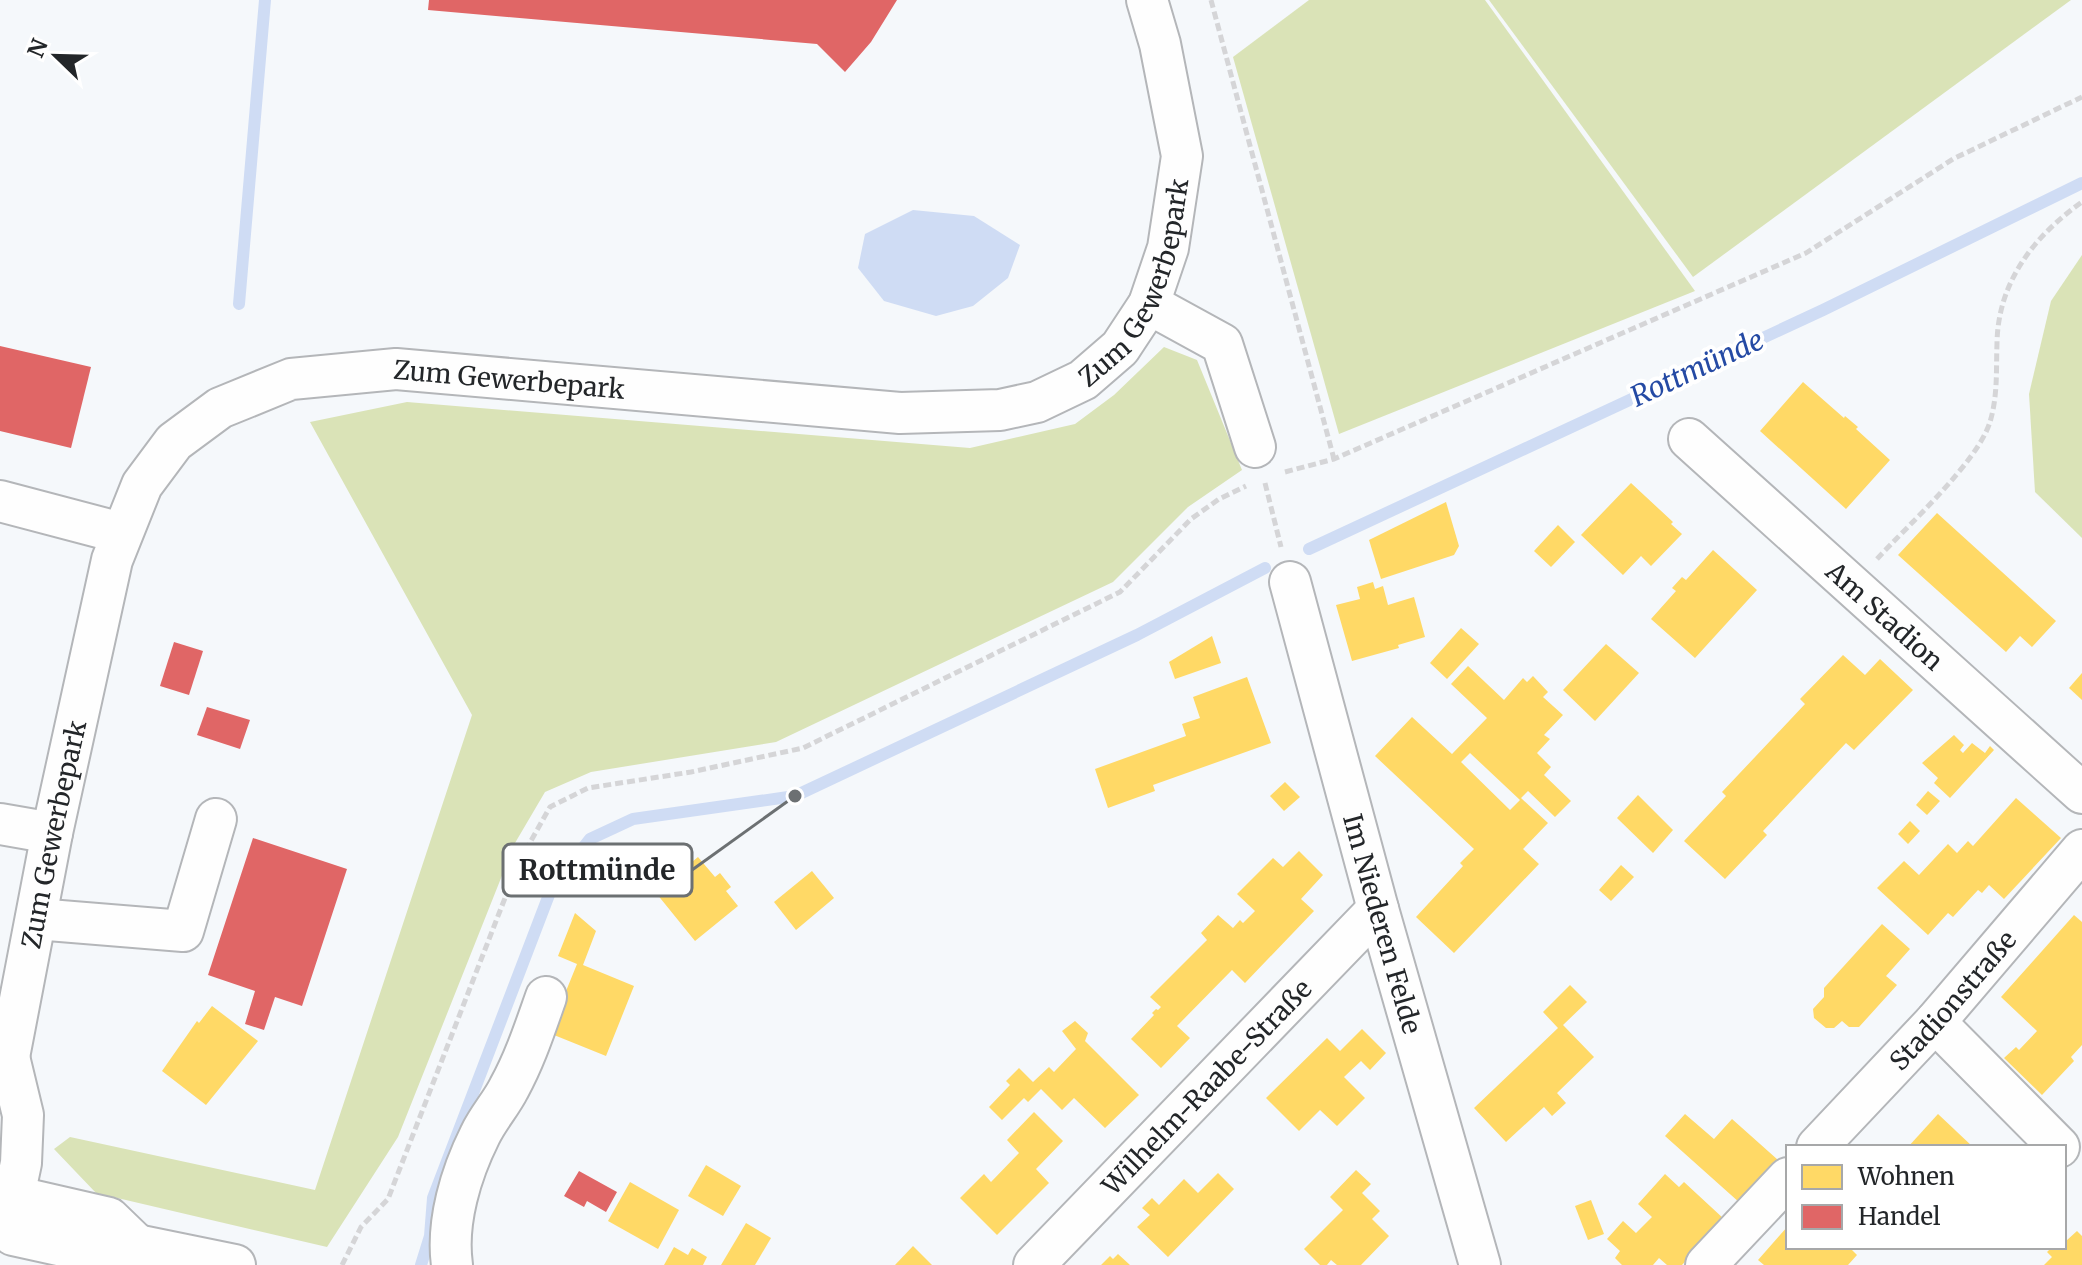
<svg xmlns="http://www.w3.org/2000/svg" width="2082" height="1265" font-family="Merriweather,serif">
  <rect width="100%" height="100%" fill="#f5f8fb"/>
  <g fill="#dae3b7">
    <path d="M1309 0H1485L1695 291 1339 434 1233 57Z"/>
    <path d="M1489 0H2071L1693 277Z"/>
    <path d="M2082 255V538L2035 492 2029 394 2051 301Z"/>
    <path d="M1164 347 1197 360 1242 470 1188 507 1113 582 776 742 591 772 545 792 515 843 398 1137 327 1247 96 1193 54 1149 70 1137 315 1190 472 715 310 422 407 402 970 448 1075 424 1114 395Z"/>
  </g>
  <path fill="#cfdcf4" d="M913 210 974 216 1020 245 1008 278 973 306 936 316 884 301 858 268 865 234Z"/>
  <g fill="#ffd966" fill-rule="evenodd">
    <path d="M1803 382 1844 418 1845 416 1858 427 1856 429 1890 460 1846 509 1760 431Z"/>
    <path d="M1631 483 1673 522 1671 524 1682 534 1651 566 1641 556 1623 575 1581 535Z"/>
    <path d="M1446 502 1459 546 1454 555 1381 579 1369 540Z"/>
    <path d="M1937 513 2056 621 2032 647 2020 636 2006 652 1898 555Z"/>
    <path d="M1558 525 1575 542 1551 567 1534 551Z"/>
    <path d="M1713 550 1757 590 1695 658 1651 619 1676 591 1672 588 1682 577 1686 580Z"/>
    <path d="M1373 582 1375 589 1383 586 1388 605 1414 597 1425 637 1398 645 1399 648 1352 661 1336 605 1360 599 1357 587Z"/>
    <path d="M1461 628 1479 644 1447 679 1430 663Z"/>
    <path d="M1212 636 1221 663 1175 679 1169 662Z"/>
    <path d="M1606 644 1639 673 1595 721 1563 690Z"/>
    <path d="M1843 655 1865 675 1880 659 1913 690 1854 750 1846 743 1763 831 1767 835 1725 879 1684 841 1726 796 1722 792 1805 704 1800 699Z"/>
    <path d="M1468 666 1504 700 1523 678 1527 682 1533 676 1548 692 1543 697 1563 715 1544 735 1550 739 1537 753 1551 767 1544 775 1571 801 1555 817 1528 791 1521 798 1548 823 1523 849 1539 864 1454 953 1416 917 1463 866 1460 863 1474 849 1375 756 1412 717 1452 754 1487 718 1451 684ZM1470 753 1520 800 1510 810 1461 762Z"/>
    <path d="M2082 673V700L2069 688Z"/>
    <path d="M1247 677 1271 743 1153 785 1155 791 1108 808 1095 769 1186 736 1182 724 1200 718 1193 697Z"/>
    <path d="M1954 735 1964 745 1960 750 1963 753 1972 743 1985 753 1990 746 1994 750 1950 798 1934 783 1938 778 1922 763Z"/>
    <path d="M1285 782 1300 797 1284 811 1270 796Z"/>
    <path d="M1928 791 1940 801 1927 815 1916 805Z"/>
    <path d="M1638 795 1673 830 1653 853 1617 818Z"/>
    <path d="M2016 798 2061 838 2004 899 1989 885 1982 893 1978 890 1953 917 1948 913 1928 935 1877 888 1904 861 1919 875 1948 844 1957 853 1968 841 1973 846Z"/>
    <path d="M1910 821 1920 831 1908 844 1898 834Z"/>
    <path d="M1299 851 1323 875 1301 899 1314 911 1245 983 1232 970 1177 1026 1190 1038 1161 1068 1131 1039 1154 1015 1152 1013 1156 1009 1158 1010 1161 1007 1150 997 1207 940 1201 933 1218 915 1233 928 1240 920 1243 923 1255 911 1237 894 1273 858 1283 867Z"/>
    <path d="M679 857 686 867 698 857 715 877 720 873 731 887 726 891 738 906 695 941 648 883Z"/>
    <path d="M1621 865 1634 877 1611 901 1599 890Z"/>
    <path d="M812 871 834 898 796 930 774 902Z"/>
    <path d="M575 913 596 931 583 965 634 986 606 1056 549 1033 577 964 558 956Z"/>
    <path d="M2074 915 2082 922V1045L2071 1057 2074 1061 2042 1095 2004 1058 2016 1047 2019 1050 2037 1031 2001 997Z"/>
    <path d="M1882 924 1910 949 1886 976 1897 985 1859 1027H1849L1842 1021 1834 1028H1826L1814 1018 1813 1009 1824 997V988Z"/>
    <path d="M1570 985 1587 1002 1563 1025 1594 1057 1557 1093 1566 1103 1552 1116 1544 1107 1506 1142 1474 1108 1558 1028 1543 1012Z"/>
    <path d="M212 1006 258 1041 206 1105 162 1071 197 1021 199 1023Z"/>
    <path d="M1075 1021 1088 1033 1085 1041 1139 1095 1105 1128 1074 1098 1062 1110 1041 1089 1028 1102 1024 1098 1002 1120 989 1107 1010 1085 1006 1081 1019 1068 1033 1082 1049 1067 1054 1072 1076 1049 1062 1031Z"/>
    <path d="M1362 1029 1386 1053 1370 1070 1361 1061 1344 1077 1365 1098 1337 1126 1320 1110 1299 1131 1266 1098 1327 1038 1340 1051Z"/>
    <path d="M1034 1112 1063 1141 1036 1169 1049 1183 997 1235 960 1198 984 1174 991 1182 1019 1153 1007 1140Z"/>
    <path d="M1685 1114 1714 1139 1732 1119 1778 1160 1740 1203 1665 1136Z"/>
    <path d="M1938 1114 1973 1147H1908Z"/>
    <path d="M706 1165 741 1186 723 1216 688 1196Z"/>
    <path d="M1356 1170 1371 1184 1362 1193 1380 1211 1372 1219 1389 1236 1361 1265H1337L1331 1260 1327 1265H1320L1304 1249 1343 1210 1330 1197Z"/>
    <path d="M1218 1173 1234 1189 1168 1257 1137 1227 1150 1215 1142 1208 1152 1198 1159 1205 1184 1179 1198 1193Z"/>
    <path d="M1665 1174 1679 1187 1684 1182 1724 1219 1682 1265H1667L1659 1258 1653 1265H1622L1615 1258 1620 1251 1607 1239 1623 1221 1636 1233 1652 1217 1638 1204Z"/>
    <path d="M630 1182 679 1210 658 1249 608 1221Z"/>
    <path d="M1591 1200 1604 1234 1588 1240 1575 1206Z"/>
    <path d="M746 1223 771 1238 755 1265H721Z"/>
    <path d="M1788 1226V1247H1849L1857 1255 1848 1265H1764L1758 1260Z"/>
    <path d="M2077 1231 2082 1236V1265H2044L2052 1257 2047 1252 2052 1247H2064V1239L2066 1241Z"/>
    <path d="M913 1246 932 1265H895Z"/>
    <path d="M674 1247 688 1255 692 1248 707 1257 703 1265H664Z"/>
    <path d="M1118 1254 1130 1265H1101L1110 1256 1113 1259Z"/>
  </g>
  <g fill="#e06666">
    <path d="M429 0H897L871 42 845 72 817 44 428 10Z"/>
    <path d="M0 346 91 367 71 448 0 431Z"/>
    <path d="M174 642 203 651 189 695 160 686Z"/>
    <path d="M207 707 250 720 240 749 197 735Z"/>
    <path d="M253 838 347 869 302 1006 275 997 264 1030 245 1024 255 991 208 975Z"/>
    <path d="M579 1171 617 1192 606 1212 587 1201 584 1207 564 1196Z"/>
  </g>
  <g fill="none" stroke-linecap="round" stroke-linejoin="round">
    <g stroke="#cfdcf4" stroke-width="12">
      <path d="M239 304 265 0"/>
      <path d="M1309 549 1823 310 2082 183"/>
      <path d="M421 1265 430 1236 433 1198 552 887 590 839 633 819 795 796 1137 635 1265 568"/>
    </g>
    <defs>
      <g id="minor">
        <path d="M1149 304 1222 344 1255 447"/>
        <path id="s1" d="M1689 439 2082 793"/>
        <path d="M0 501 121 533"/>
        <path id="s2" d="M1290 582 1378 909 1480 1265"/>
        <path d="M0 824 52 833"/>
        <path d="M36 919 183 931 216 819"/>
        <path d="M1935 1022 2059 1147"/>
        <path d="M9 1057 23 1115 21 1163 14 1196"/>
        <path id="s3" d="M0 1069 9 1057 52 833 112 560 142 485 174 442 220 408 291 379 396 369 900 413 1000 410 1037 402 1083 380 1120 348 1149 304 1168 248 1182 156 1160 44 1147 0"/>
        <path id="s4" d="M1817 1147 1935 1022 2082 850"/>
        <path d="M0 1193 109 1218 137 1245"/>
        <path d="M0 1226 13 1235 104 1255 137 1245 235 1265"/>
        <path d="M452 1265C446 1222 461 1173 480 1135 488 1118 501 1104 509 1088 525 1059 535 1028 546 997"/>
        <path id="s5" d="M1034 1265 1378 909"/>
        <path d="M1706 1265 1788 1178"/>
      </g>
    </defs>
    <use href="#minor" stroke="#b4b6b9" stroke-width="44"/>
    <g stroke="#d5d5d7" stroke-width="5" stroke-dasharray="8 4" stroke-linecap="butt">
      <path d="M1211 0 1334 459"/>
      <path d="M1285 472 1334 459 1806 253 1953 159 2082 97"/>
      <path d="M1265 483 1281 547"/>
      <path d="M1877 559C1908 525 1977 463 1990 422 1998 395 1996 370 1997 343 1998 282 2034 236 2082 202"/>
      <path d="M342 1265 361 1227 388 1199 519 862 550 807 588 788 691 772 803 748 1120 592 1191 519 1219 499 1246 486"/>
    </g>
    <use href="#minor" stroke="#fefefe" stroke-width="40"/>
  </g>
  <g text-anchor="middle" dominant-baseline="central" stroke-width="8" stroke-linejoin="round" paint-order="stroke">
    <g font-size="26" fill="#232629" stroke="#fff">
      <text stroke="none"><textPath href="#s3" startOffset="1706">Zum Gewerbepark</textPath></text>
      <text stroke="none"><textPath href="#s3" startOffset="1010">Zum Gewerbepark</textPath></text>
      <text stroke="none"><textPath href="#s1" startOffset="264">Am Stadion</textPath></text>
      <text stroke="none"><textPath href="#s3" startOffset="242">Zum Gewerbepark</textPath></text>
      <text stroke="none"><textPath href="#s2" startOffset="354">Im Niederen Felde</textPath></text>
      <text stroke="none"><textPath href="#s4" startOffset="200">Stadionstraße</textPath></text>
      <text stroke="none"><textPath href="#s5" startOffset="248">Wilhelm-Raabe-Straße</textPath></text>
    </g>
    <g font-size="28" font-style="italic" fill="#254aa4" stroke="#fff">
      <text transform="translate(1697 368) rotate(-25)">Rottmünde</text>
    </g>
  </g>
  <path fill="none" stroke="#6c7072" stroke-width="3" d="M795 796L692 870"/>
  <circle fill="#6c7072" stroke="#fff" stroke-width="3" cx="795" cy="796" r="8"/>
  <rect fill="#fff" stroke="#6c7072" stroke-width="3" x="503" y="844" width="189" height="52" rx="8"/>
  <g font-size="28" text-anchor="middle" font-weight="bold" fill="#232629">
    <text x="597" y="880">Rottmünde</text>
  </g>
  <rect x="1786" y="1145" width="280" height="104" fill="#ffffff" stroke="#a7a8a9" stroke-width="2"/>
  <rect x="1802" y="1165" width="40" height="24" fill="#ffd966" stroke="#a7a8a9" stroke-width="2"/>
  <text x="1858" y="1185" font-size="24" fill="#232629">Wohnen</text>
  <rect x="1802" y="1205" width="40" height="24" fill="#e06666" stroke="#a7a8a9" stroke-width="2"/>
  <text x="1858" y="1225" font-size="24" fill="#232629">Handel</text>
  <g transform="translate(56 56) rotate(293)" stroke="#ffffff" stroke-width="6" paint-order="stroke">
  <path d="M0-6L14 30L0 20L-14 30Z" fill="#232629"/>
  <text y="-12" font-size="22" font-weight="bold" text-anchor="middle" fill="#232629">N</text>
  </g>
</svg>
